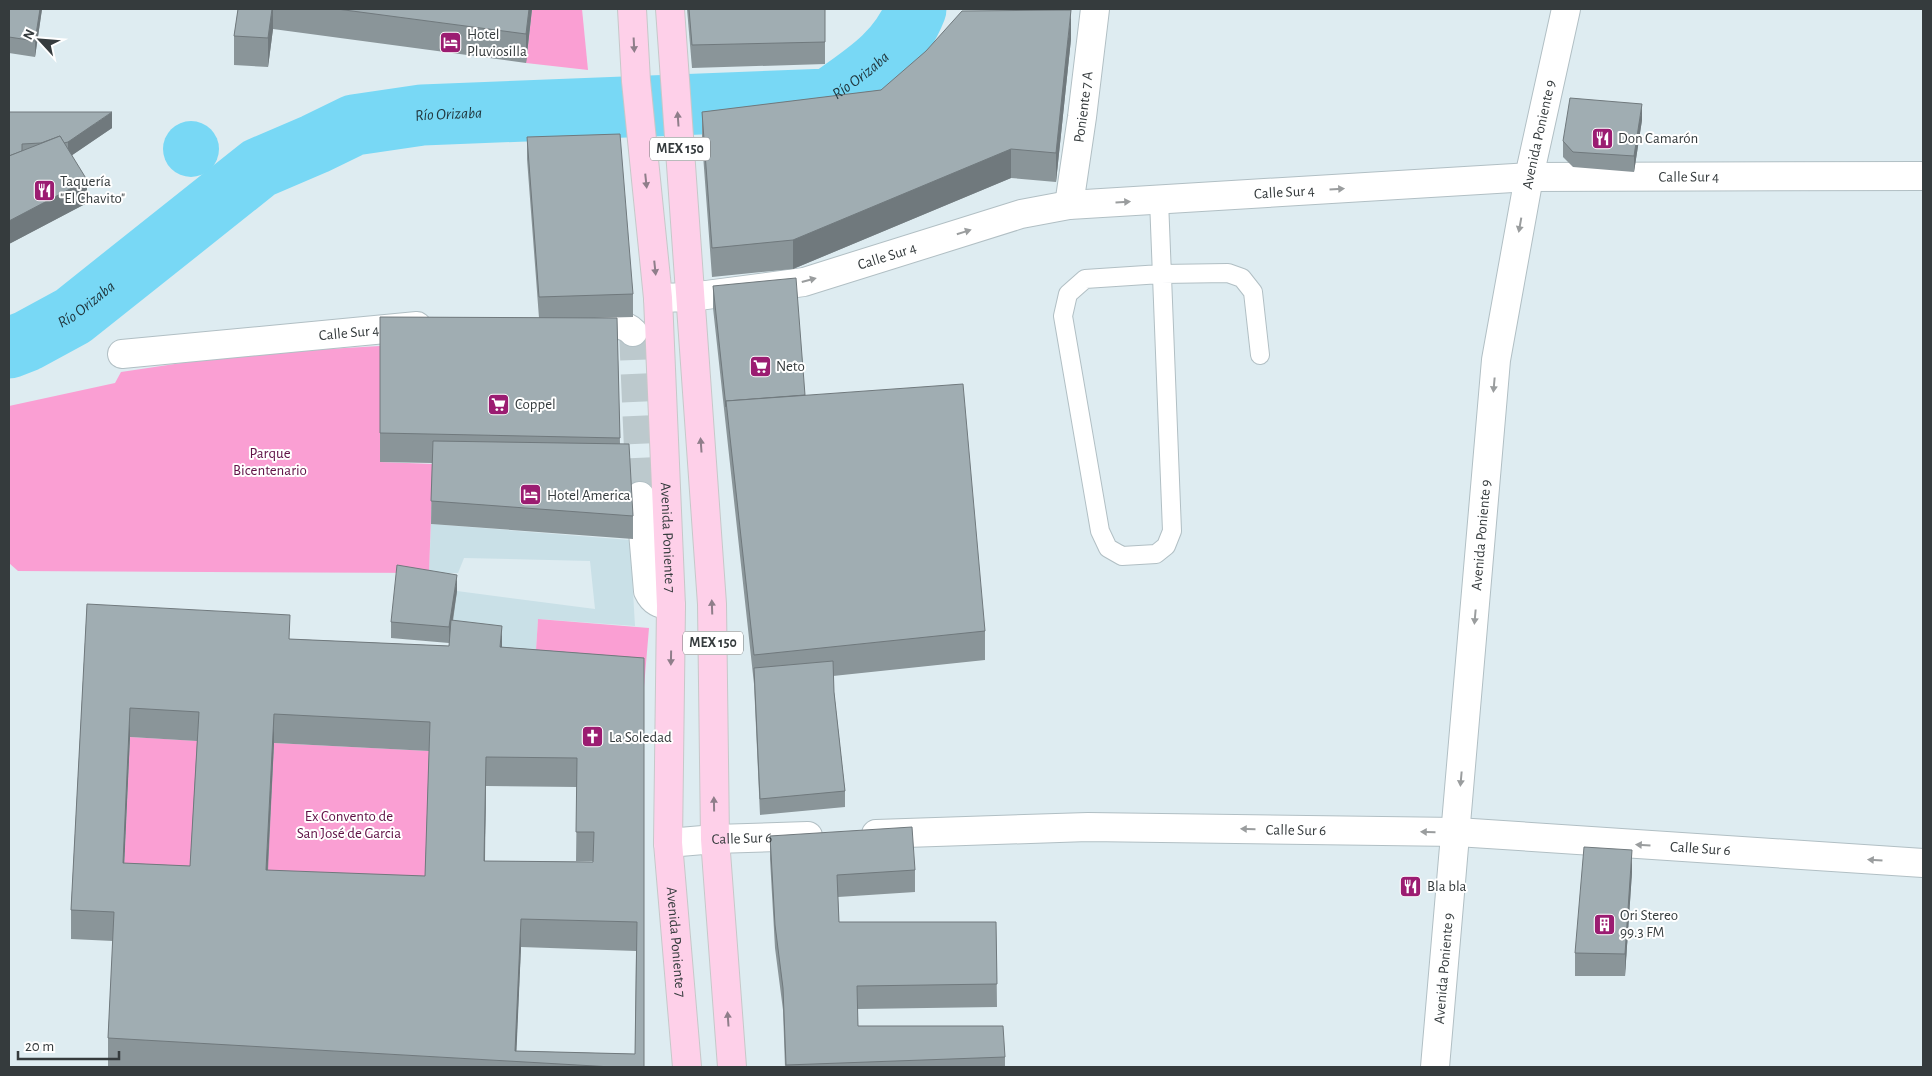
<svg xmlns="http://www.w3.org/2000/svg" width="1932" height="1076" font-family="'Alegreya Sans',sans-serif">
  <rect width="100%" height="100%" fill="#deecf1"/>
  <path fill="#c9e0e7" d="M431 524 630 540 635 626 538 619 536 650 449 643 457 591 595 609 590 561 464 558 458 573H429Z"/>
  <g fill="#fa9fd3">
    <path d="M532 9H582L588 70 526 63Z"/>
    <path d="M380 346V462L433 464 429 573 18 571 9 563V406L115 383 121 372 242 354Z"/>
    <path d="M538 619 649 628 644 687 500 676 536 650Z"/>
    <path d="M130 737 199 741 190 895 123 892Z"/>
    <path d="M274 743 430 751 425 905 266 899Z"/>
  </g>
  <circle fill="#78d8f5" cx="191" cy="149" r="28"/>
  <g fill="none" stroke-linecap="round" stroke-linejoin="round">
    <path stroke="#78d8f5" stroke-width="61" id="s1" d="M9 348 27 341 73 316 259 168 315 144 354 125 422 115 829 99C866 73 899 53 916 9"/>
    <path stroke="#bcc9cd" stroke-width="28" stroke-dasharray="28 14" stroke-linecap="butt" d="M633 332 640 496"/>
    <defs>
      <path id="lane" d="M1159 200 1172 531 1166 546 1156 554 1122 556 1108 548 1100 531 1063 316 1068 294 1085 279 1161 274 1228 273 1242 278 1253 292 1260 355"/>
      <g id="street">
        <path id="s2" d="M1069 205 1082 117 1095 9"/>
        <path id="s3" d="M658 298 691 297 804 282 1021 214 1069 205 1529 177 1923 176"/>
        <path d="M580 324C596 324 621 319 633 332"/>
        <path id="s4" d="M122 354 417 326"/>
        <path d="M640 496 648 591C653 602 660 604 671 606"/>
        <path id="s5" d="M876 834 1088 827 1457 832 1923 863"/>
        <path id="s6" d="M668 843 715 839 808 836"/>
        <path id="s7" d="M1435 1067 1496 360 1529 177 1566 9"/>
      </g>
      <g id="primary">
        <path id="s8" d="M632 9 636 81 658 298 671 606 668 843 687 1067"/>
        <path d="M670 9 712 604 715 839 732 1067"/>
      </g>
    </defs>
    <use href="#lane" stroke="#b1bfc4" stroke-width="20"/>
    <use href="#street" stroke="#b1bfc4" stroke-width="30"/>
    <use href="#primary" stroke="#c6c8c9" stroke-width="30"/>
    <use href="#lane" stroke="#fff" stroke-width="18"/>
    <use href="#street" stroke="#fff" stroke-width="28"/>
    <use href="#primary" stroke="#fed0e9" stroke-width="28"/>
  </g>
  <g fill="#8a9599" fill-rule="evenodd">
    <path d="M9 9H42L35 57 9 53Z"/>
    <path d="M229 9H532L526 63 273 29 268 67 234 65V36L238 10Z"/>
    <path d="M687 9H825V64L692 68Z"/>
    <path d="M1071 39 1056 182 1011 178 793 269 712 277 702 141V112L881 90Z"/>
    <path d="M9 112 112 128 72 155 87 203 9 244Z"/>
    <path d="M1642 120 1634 172 1573 167 1563 157V141Z"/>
    <path d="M527 137 633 294V317L594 318H617L620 444 633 516V539L431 524 432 463 380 462V317L539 318 527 159Z"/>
    <path d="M713 286 805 395 985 631V660L833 676 834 692 845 791V807L760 815 754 684 713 308Z"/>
    <path d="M457 591 453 621 502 647 644 658V1067H108V1038L113 941 71 939V910L87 604 290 639 449 646 450 634 449 643 391 638V622ZM130 737 197 741 190 866 124 863ZM274 743 429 751 425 876 268 871ZM486 786 577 787 576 861H593V862L485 861ZM521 947 636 951 635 1054 516 1051Z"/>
    <path d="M770 836 915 870V892L838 897 839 922H996L997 1007 857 1009 858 1026 1005 1057V1067H785L783 1010 775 948 770 859Z"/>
    <path d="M1632 872 1625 976H1575V953Z"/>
  </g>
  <g fill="#70797d">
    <path d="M40 9H42L35 57V41Z"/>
    <path d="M272 9H273V29L268 67V38Z"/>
    <path d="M529 9H532L526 63V34Z"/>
    <path d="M1071 10V39L1056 182V153Z"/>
    <path d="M1642 104V120L1634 172V156Z"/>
    <path d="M112 112V128L68 158V142Z"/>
    <path d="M1011 149V178L793 269V240Z"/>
    <path d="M87 180V203L9 244V221Z"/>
    <path d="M457 575V591L449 643V627Z"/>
    <path d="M502 626V655L500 647Z"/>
    <path d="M130 708V737L123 892V863Z"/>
    <path d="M274 714V743L266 899V870Z"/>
    <path d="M486 757V786L484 890V861Z"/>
    <path d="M1632 850V872L1625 976V954Z"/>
    <path d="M521 919V947L516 1062 515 1051Z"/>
  </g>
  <g fill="#a0adb2" stroke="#70797d" fill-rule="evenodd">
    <path d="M9 9H40L35 41 9 37Z"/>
    <path d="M238 9H272L268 38 234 36Z"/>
    <path d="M337 9H529L526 34Z"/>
    <path d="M689 9H825V42L692 45Z"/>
    <path d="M1071 10 1056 153 1011 149 793 240 712 248 702 112 881 90 926 51 962 11Z"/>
    <path d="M1570 98 1642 104 1634 156 1573 152 1563 141Z"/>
    <path d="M9 112H112L68 142 64 143 60 136 41 143 22 144V151L9 156Z"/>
    <path d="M620 134 633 294 539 297 527 137Z"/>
    <path d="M60 136 87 180 9 221V156Z"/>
    <path d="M796 278 805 395 726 401V407L713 286Z"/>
    <path d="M380 317 617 318 620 438 380 433Z"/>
    <path d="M963 384 985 631 754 655 726 401Z"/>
    <path d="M433 441 629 444 633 516 431 501Z"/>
    <path d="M397 565 457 575 449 627 391 622Z"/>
    <path d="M87 604 290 615 289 639 449 646 451 620 502 626 500 647 644 658V1067H612L108 1038 114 912 71 910ZM130 708 199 712 190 866 123 863ZM274 714 430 722 425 876 266 870ZM486 757 577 758 576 832H594L593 862 484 861ZM521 919 637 922 635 1054 515 1051Z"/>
    <path d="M833 661 834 692 845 791 760 799 754 668Z"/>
    <path d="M912 827 915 870 837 875 839 922H996L997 984 857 986 858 1026H1003L1005 1057 786 1065 783 988 775 925 770 836Z"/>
    <path d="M1584 847 1632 850 1625 954 1575 953Z"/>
  </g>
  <defs><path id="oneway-solid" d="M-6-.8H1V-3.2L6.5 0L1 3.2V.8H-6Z" transform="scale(1.25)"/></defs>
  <g fill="#8f7e8a">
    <use href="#oneway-solid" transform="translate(634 45) rotate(87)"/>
    <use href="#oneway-solid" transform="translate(678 119) rotate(-94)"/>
    <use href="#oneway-solid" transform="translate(646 181) rotate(84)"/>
    <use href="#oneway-solid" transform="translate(655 268) rotate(84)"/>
    <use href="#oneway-solid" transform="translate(701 445) rotate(-94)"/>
    <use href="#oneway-solid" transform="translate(712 607) rotate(-92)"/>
    <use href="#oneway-solid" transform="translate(671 658) rotate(91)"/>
    <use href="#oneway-solid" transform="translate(714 804) rotate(-91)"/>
    <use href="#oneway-solid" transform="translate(728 1019) rotate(-94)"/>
  </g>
  <g fill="#9a9d9e">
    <use href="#oneway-solid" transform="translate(1337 189) rotate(-4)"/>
    <use href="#oneway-solid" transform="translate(1123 202) rotate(-3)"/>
    <use href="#oneway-solid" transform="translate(1520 225) rotate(100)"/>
    <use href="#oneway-solid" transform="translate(964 232) rotate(-17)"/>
    <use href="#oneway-solid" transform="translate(809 280) rotate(-15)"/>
    <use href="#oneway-solid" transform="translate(1494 385) rotate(95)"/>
    <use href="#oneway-solid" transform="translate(1475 617) rotate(95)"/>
    <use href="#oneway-solid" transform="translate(1461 779) rotate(95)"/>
    <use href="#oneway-solid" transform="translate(1248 829) rotate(-179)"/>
    <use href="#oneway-solid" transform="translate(1428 832) rotate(-179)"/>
    <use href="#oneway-solid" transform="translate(1643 845) rotate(-176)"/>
    <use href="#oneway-solid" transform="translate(1875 860) rotate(-176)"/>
  </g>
  <defs>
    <symbol id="hotel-square" viewBox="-11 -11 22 22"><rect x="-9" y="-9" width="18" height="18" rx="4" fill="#9b1c71" stroke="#fff"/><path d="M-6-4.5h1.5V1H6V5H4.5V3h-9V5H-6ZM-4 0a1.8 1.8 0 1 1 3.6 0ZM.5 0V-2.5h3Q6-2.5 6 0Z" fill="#fff"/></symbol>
    <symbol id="restaurant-square" viewBox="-11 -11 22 22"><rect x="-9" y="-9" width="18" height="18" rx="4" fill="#9b1c71" stroke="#fff"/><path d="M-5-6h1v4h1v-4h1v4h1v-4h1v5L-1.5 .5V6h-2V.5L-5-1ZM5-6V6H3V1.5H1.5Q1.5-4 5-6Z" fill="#fff"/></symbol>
    <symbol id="supermarket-square" viewBox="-11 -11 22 22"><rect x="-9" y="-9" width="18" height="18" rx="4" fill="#9b1c71" stroke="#fff"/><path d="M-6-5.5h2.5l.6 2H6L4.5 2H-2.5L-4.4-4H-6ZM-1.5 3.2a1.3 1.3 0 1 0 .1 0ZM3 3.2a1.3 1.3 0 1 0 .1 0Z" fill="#fff"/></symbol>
    <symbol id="church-square" viewBox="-11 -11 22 22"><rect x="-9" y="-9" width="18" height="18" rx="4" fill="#9b1c71" stroke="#fff"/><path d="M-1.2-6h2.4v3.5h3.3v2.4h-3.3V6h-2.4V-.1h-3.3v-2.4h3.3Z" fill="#fff"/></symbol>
    <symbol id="building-square" viewBox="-11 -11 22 22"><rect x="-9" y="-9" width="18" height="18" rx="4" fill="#9b1c71" stroke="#fff"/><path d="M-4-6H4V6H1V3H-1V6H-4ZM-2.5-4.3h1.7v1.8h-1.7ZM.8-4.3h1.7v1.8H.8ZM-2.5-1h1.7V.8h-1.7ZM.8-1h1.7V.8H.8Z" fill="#fff"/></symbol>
  </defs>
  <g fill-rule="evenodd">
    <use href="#hotel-square" x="438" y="30" width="25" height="25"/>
    <use href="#restaurant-square" x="1590" y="126" width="25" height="25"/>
    <use href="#restaurant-square" x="32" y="178" width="25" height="25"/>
    <use href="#supermarket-square" x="748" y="354" width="25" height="25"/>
    <use href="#supermarket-square" x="486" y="392" width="25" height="25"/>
    <use href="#hotel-square" x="518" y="482" width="25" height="25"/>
    <use href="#church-square" x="580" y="724" width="25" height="25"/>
    <use href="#restaurant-square" x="1398" y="874" width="25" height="25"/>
    <use href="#building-square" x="1592" y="912" width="25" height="25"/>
  </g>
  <g text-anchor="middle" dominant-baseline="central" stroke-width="4" stroke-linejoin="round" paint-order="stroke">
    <g fill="#fff" stroke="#727677" stroke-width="1">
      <rect x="650" y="137.5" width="60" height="23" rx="4"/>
      <rect x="683" y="631.5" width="60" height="23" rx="4"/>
    </g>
    <g font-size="14" font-weight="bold" fill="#353b3d">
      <text x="680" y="149">MEX 150</text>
      <text x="713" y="643">MEX 150</text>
    </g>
    <g font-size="15" fill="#353b3d" stroke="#fff" text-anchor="start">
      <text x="467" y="34">Hotel<tspan x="467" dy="17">Pluviosilla</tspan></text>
      <text x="1618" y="138">Don Camarón</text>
      <text x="60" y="181">Taquería<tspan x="60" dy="17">"El Chavito"</tspan></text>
      <text x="776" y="366">Neto</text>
      <text x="515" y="404">Coppel</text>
      <text x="547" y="495">Hotel America</text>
      <text x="609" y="737">La Soledad</text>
      <text x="1427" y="886">Bla bla</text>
      <text x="1620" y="915">Ori Stereo<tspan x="1620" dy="17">99.3 FM</tspan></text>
    </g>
    <g font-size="15" fill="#353b3d" stroke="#fff">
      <text stroke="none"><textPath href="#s2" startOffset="99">Poniente 7 A</textPath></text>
      <text stroke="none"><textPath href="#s7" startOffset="939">Avenida Poniente 9</textPath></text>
      <text stroke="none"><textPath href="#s3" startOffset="1044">Calle Sur 4</textPath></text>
      <text stroke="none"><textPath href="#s3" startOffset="639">Calle Sur 4</textPath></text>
      <text stroke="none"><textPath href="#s3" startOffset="234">Calle Sur 4</textPath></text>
      <text stroke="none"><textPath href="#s4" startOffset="228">Calle Sur 4</textPath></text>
      <text stroke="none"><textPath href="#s7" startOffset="534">Avenida Poniente 9</textPath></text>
      <text stroke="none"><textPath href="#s8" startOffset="530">Avenida Poniente 7</textPath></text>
      <text stroke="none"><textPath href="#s5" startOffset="420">Calle Sur 6</textPath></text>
      <text stroke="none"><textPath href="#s6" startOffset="74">Calle Sur 6</textPath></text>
      <text stroke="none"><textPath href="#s5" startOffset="825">Calle Sur 6</textPath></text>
      <text stroke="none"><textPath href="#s8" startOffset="935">Avenida Poniente 7</textPath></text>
      <text stroke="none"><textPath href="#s7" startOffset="99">Avenida Poniente 9</textPath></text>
    </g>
    <g font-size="15" fill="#601246" stroke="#fff">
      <text x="270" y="453">Parque<tspan x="270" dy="17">Bicentenario</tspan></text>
      <text x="349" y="816">Ex Convento de<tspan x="349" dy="17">San José de Garcia</tspan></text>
    </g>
    <g font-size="16" font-style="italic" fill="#22383f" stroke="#fff">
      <text stroke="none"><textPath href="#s1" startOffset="929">Río Orizaba</textPath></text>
      <text stroke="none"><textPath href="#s1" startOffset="509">Río Orizaba</textPath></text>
      <text stroke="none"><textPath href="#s1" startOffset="89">Río Orizaba</textPath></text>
    </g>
  </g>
  <rect width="1932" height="1076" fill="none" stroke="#353b3d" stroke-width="20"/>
  <g transform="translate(40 40) rotate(296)" stroke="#ffffff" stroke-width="4" paint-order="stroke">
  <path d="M0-4L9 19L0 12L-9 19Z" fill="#353b3d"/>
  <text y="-8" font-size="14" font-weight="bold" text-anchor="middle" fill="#353b3d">N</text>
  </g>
  <path d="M18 1051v8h101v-8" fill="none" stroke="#353b3d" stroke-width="2.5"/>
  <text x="25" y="1051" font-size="15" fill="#353b3d" stroke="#ffffff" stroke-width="4" paint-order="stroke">20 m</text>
</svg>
